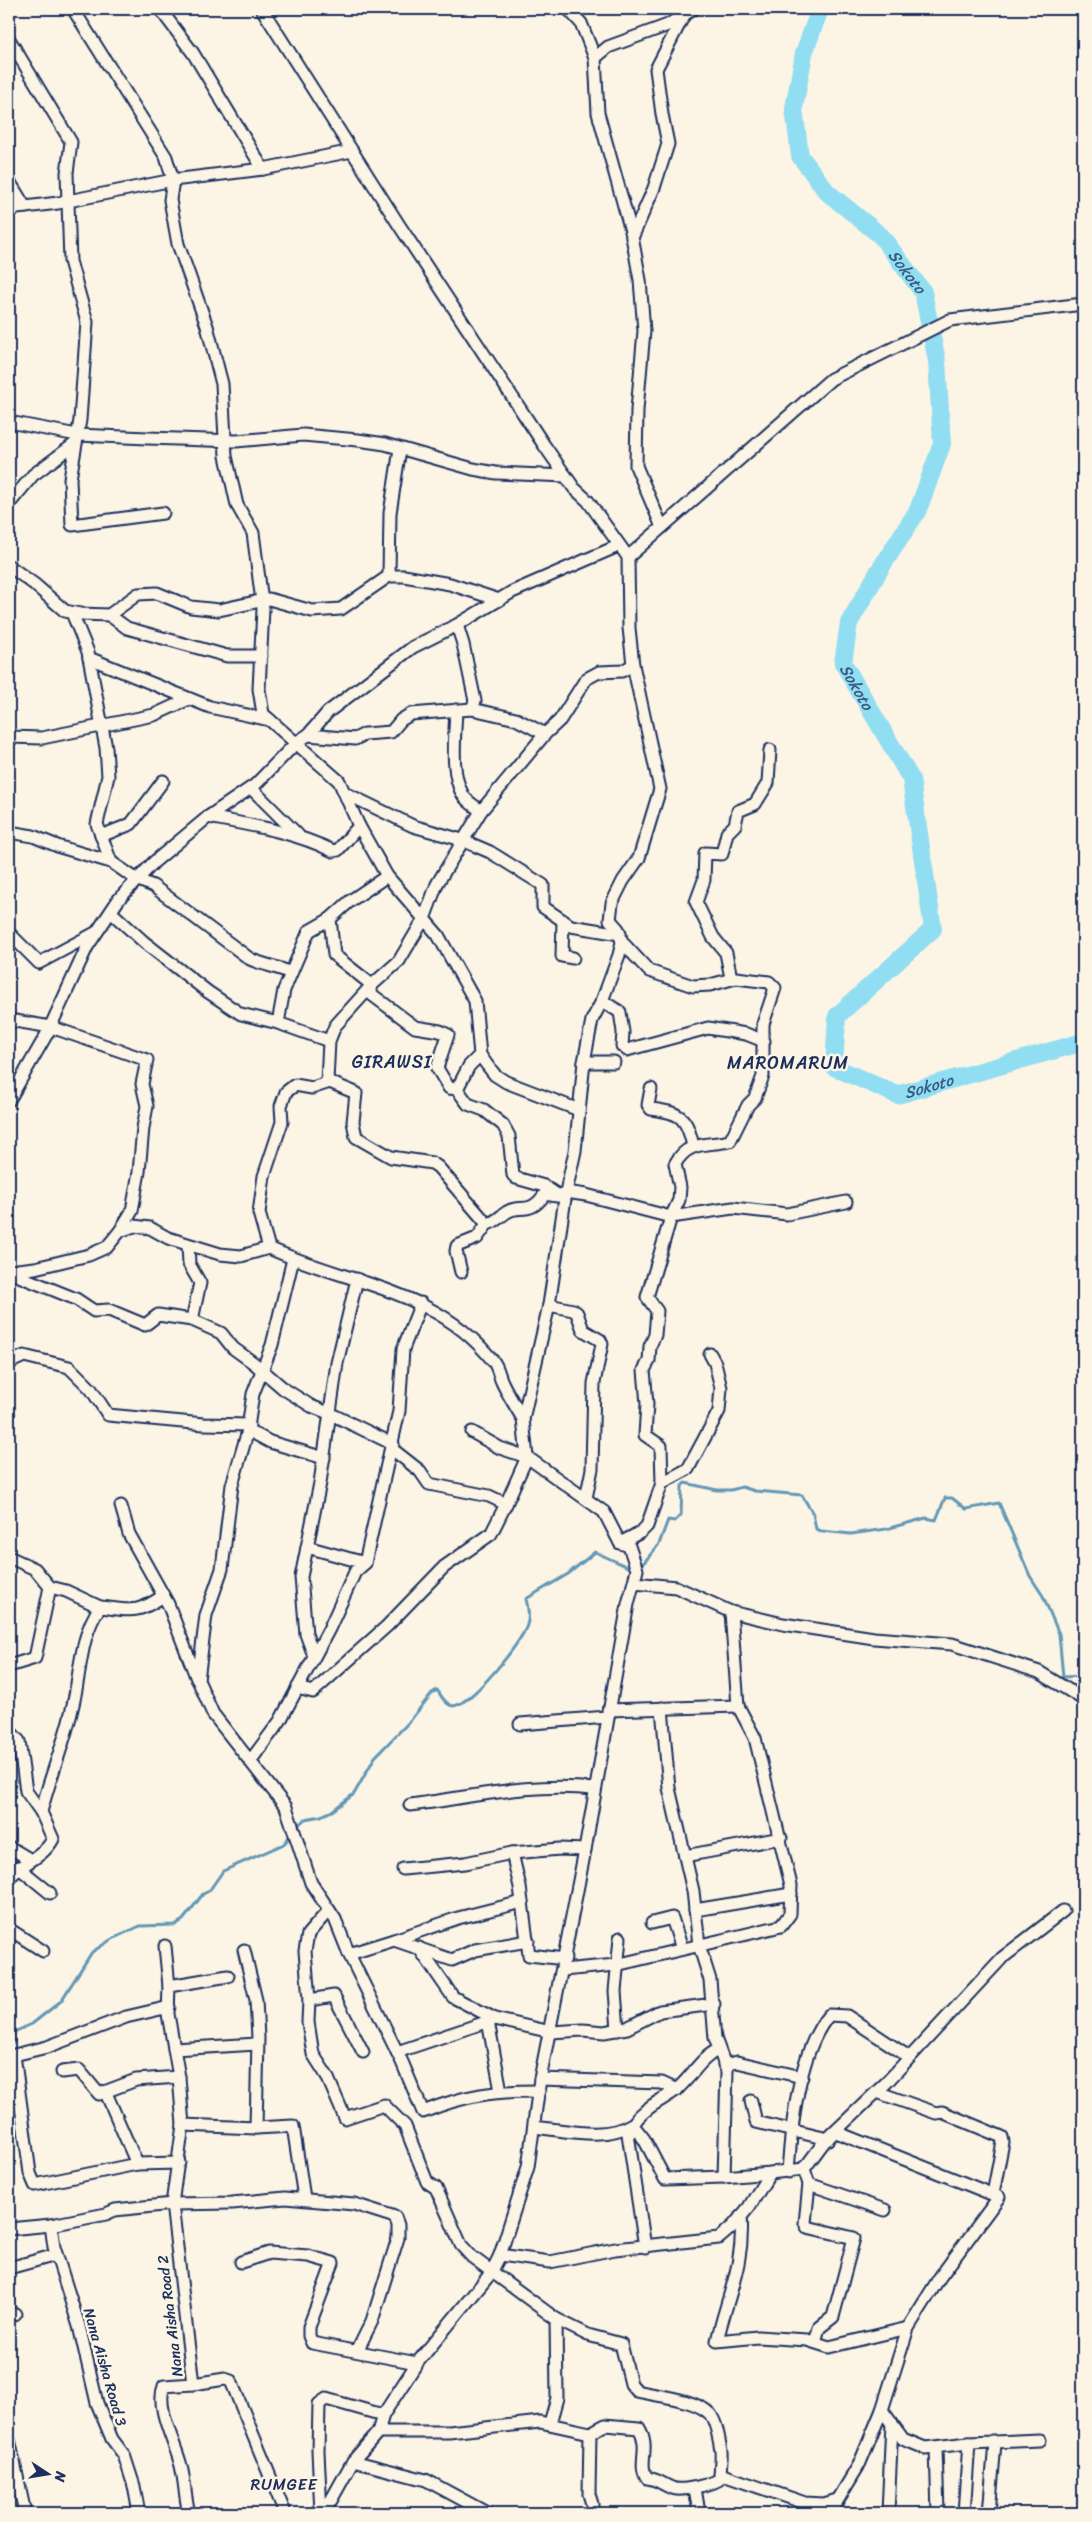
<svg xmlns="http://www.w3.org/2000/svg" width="1092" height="2522" font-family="Sriracha,sans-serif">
  <rect width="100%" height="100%" fill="#fcf5e5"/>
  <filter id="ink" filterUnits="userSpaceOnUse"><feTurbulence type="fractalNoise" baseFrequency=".02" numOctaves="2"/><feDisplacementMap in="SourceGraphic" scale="10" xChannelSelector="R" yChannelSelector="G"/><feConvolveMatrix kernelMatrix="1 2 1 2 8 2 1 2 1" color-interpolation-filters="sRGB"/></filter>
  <g filter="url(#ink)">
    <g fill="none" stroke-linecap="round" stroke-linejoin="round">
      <g stroke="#6297b6" stroke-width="3">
        <path d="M295 1828 305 1819 321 1816 332 1811 354 1794 375 1757 409 1722 432 1693 437 1690C441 1695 445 1705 453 1706 470 1706 522 1642 527 1625 530 1617 528 1607 526 1599L568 1574 595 1552 628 1567 643 1564 659 1544 668 1520 675 1521 681 1515 682 1486 685 1483 717 1490H731L742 1487 755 1491 802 1495 813 1514 816 1529 821 1531 851 1534 886 1529 926 1518 936 1520 945 1498H952L966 1509 999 1503 1030 1576 1043 1596 1059 1634 1063 1677 1083 1676"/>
        <path d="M9 2046 14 2042V2032L32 2024 61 2001 92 1952 112 1939 140 1926 175 1925 183 1920 203 1894 209 1891 223 1871 284 1844 292 1833"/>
      </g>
      <path stroke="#91ddf1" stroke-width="18" id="s1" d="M820 9 804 53 794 108 800 156 827 192 881 236 923 292 937 361 942 444 918 510 880 569 849 623 843 663 911 779 933 929 837 1016 834 1067 897 1095 1076 1044 1083 1046"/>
      <defs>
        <g id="minor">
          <path d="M73 9 166 157 173 180 170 200 178 244 207 326 222 384 226 456 237 505 253 533 263 609 259 689 263 714 339 781 359 826 387 876 438 935 475 1001 480 1055 487 1065 495 1075 506 1082 579 1110"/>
          <path d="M160 9 193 53 263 169"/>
          <path d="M262 9 399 225 544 445 574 488 588 501 628 557 629 628 633 665 660 789 639 858 623 881 612 903 610 920 618 929 622 942 619 955 602 1001 592 1020 584 1062 575 1151 566 1192 549 1305 523 1419 527 1457 604 1512 620 1543 629 1546 637 1570 628 1604 585 1850 540 2079 528 2167 500 2255 491 2273 417 2363 383 2415 378 2432 353 2461 324 2513"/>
          <path d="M568 9 581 23 595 58 598 113 631 231 640 280 644 331 637 410 636 466 662 527"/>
          <path d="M9 39 71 142 67 173 70 261 87 322 80 420 70 479 72 525 163 513"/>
          <path d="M595 58 608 47 668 25 693 9"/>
          <path d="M9 181 25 207"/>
          <path d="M9 209 58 203 173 180 263 169 352 151"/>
          <path d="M632 238 654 188 668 144 662 114 656 69 684 15"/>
          <path d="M9 422 77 435 148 438 236 441 303 435 358 440 385 444 473 469 496 473 566 476"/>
          <path d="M9 504 33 475 76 443"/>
          <path d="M628 557 831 379 950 320 1083 304"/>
          <path d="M9 566 34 584 65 611 80 614 109 615 138 594 157 593 191 607 219 610 269 599 312 611 341 609 389 576H404L450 584 499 600"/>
          <path d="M389 576 390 513 400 449"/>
          <path d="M72 613 88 652 106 748 108 776 97 824 111 862"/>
          <path d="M109 615 127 628 227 656H261"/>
          <path d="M457 625 463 644 475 701 472 709"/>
          <path d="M89 658 210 707 270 720"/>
          <path d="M456 710C455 737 450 773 463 795 467 802 475 806 481 811"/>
          <path d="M308 735 355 739 365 734 391 732 401 720 411 714 472 709 516 719 545 734"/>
          <path d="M9 737 42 738 154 715 189 699"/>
          <path d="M251 788 298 835"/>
          <path d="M345 793 413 826 462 840 490 852 543 885V907L571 926 620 934"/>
          <path d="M208 817C250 825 295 832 333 851L338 850 359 826"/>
          <path d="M9 832 33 836 60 847 111 862 136 879 153 886 250 959C264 965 278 967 291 973"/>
          <path d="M101 836 131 824 163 781"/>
          <path d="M111 912 144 942 208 992 241 1014 278 1023"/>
          <path d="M563 921 562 956 573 958"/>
          <path d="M9 933 39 963 95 933"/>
          <path d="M731 978 726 953 713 937 696 902 704 880 705 853 722 854 727 833 735 825 738 811 755 804 768 783 770 750"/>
          <path d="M372 985 334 955 330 919 350 901 387 876"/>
          <path d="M367 991 415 1027 440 1031 448 1035 437 1068 449 1088 457 1089 468 1104 484 1110 503 1125 509 1136 513 1175 516 1178 544 1186 559 1196 566 1192 586 1195 671 1217 733 1208 787 1214 846 1202"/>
          <path d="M602 1001 620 1012 623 1032 622 1046 627 1050 708 1028 746 1034 764 1041"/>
          <path d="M9 1020 51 1027 147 1060 142 1084 147 1106 143 1128 139 1172 132 1211 120 1231"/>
          <path d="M329 1041 278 1023 284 990 309 931 330 919"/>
          <path d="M584 1062H614"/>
          <path d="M457 1089 469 1066 480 1055"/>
          <path d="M651 1089 648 1105 651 1109C680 1113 686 1115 693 1146"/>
          <path d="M9 1100 48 1032 87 947 119 899 154 862 208 817 255 785 297 742 308 735 328 712 413 647 457 625 512 592 618 546"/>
          <path d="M487 1224 438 1167 432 1163 391 1157 356 1137 353 1122 356 1093 327 1081 329 1041 335 1026 372 985 399 961 424 919 437 884 481 811 545 734 560 720 586 679 599 672 622 671 633 665"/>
          <path d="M188 1245 189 1264 200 1283 192 1320"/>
          <path d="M269 1248 259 1213 264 1176 282 1122 281 1106 286 1092 295 1085 312 1088 330 1082"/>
          <path d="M293 1259 272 1345 253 1394 247 1434 232 1485 222 1569 206 1615 198 1680 213 1714 286 1807 311 1883 335 1919 349 1954 394 1940 452 1960 475 1950 528 1941"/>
          <path d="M9 1271 35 1268 89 1255 107 1247 120 1231 134 1226 150 1228 168 1238 220 1254 241 1256 269 1248C347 1284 437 1289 493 1361 498 1367 499 1376 502 1382 508 1395 516 1407 523 1419"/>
          <path d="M9 1272 76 1299 94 1311 109 1310 145 1325 158 1315 192 1320 221 1333 233 1348 255 1364 284 1389 311 1406 331 1414 393 1444"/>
          <path d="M461 1272 456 1251 457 1246 477 1238 487 1224C496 1222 499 1217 507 1212 520 1203 529 1217 545 1194L557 1196"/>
          <path d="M549 1305 573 1310 577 1313 583 1330 600 1340 602 1344 594 1383 592 1469 586 1498"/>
          <path d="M9 1363 24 1356 69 1367 91 1389 108 1415 204 1424 249 1425"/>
          <path d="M248 1430 270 1442 324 1458"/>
          <path d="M392 1449 420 1471 429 1484 489 1496 506 1504 527 1457 500 1448 472 1432"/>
          <path d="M662 1483 688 1469 719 1411 721 1388 715 1363 710 1354"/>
          <path d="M121 1506 129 1534 168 1604 197 1679"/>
          <path d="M620 1543 641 1532 647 1526 662 1483 661 1446 645 1435 647 1404 644 1370 649 1361 650 1346 655 1335 657 1311 647 1297 671 1217 679 1200 680 1187 675 1164C688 1140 707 1146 730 1141L748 1105 755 1098 763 1076V1024L775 988 769 982 736 978 710 985 693 986 649 971 622 942"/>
          <path d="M307 1547 365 1563"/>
          <path d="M9 1557 35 1569 50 1587 35 1658 9 1666"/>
          <path d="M634 1583 676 1587 731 1612 783 1624 874 1638 952 1644 1039 1672 1083 1699"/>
          <path d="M100 1607C130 1610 136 1615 163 1596"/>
          <path d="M314 1656 306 1634 301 1577 320 1483 337 1363 357 1279"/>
          <path d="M297 1688 313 1692 387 1626 444 1567 491 1534 506 1504"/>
          <path d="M662 1708 669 1788 693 1891 699 1945 710 1980 715 2038 727 2071 724 2177 770 2173"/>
          <path d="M608 1710 738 1706"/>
          <path d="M520 1724 607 1717"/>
          <path d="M9 1730 19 1741 26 1791 41 1812 53 1839C43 1858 24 1861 9 1878"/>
          <path d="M251 1760 280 1721 329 1629 355 1572 365 1563 399 1411 403 1349 421 1303"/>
          <path d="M410 1805C474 1797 529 1782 594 1789"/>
          <path d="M41 1812C50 1777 64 1744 72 1709 81 1674 79 1637 100 1607L66 1591 50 1587"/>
          <path d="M9 1847 31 1860"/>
          <path d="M512 1853 520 1887 529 1955 565 1959"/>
          <path d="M685 1856 781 1838"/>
          <path d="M18 1867 50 1893"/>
          <path d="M403 1869 465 1863 512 1853 560 1849 585 1850"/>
          <path d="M329 1910 308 1934 305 1951 309 2000 308 2022 313 2054 327 2076 345 2118 384 2105 405 2126 427 2182 436 2188 461 2245 472 2257 556 2319 588 2335 621 2344 631 2384 637 2391C657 2396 696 2399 710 2414 717 2423 719 2440 721 2451 722 2461 719 2468 721 2478 715 2484 682 2492 672 2488 663 2485 658 2479 647 2478 637 2463 651 2448 639 2428L605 2425 590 2433 540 2422 449 2432H378"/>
          <path d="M695 1910 791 1894"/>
          <path d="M652 1923 672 1918 682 1949"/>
          <path d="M9 1929 43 1951"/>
          <path d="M394 1940 458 1918 522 1902"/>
          <path d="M165 1946 169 1986"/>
          <path d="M419 1948 453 1997 495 2019 551 2032 583 2030 604 2032 627 2028 660 2011 714 2004"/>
          <path d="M244 1950 256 2000 258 2038 256 2128"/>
          <path d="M349 1954 402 2062 423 2112C465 2095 493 2091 539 2091"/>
          <path d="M563 1970 616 1965 781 1926 790 1914 791 1885 755 1738 738 1706 731 1612"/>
          <path d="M309 2000 334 1996 363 2052"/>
          <path d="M488 2021 501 2091"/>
          <path d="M618 2030 615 1991 620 1938"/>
          <path d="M174 2049 257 2044"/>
          <path d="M397 2052 495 2019"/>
          <path d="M724 2065 737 2062 802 2077"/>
          <path d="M62 2072 79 2070 99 2094 136 2080 179 2077"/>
          <path d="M540 2079 662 2083 677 2090"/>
          <path d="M877 2092 936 2113 942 2112 1002 2137 1003 2142 993 2194"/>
          <path d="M106 2093 137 2164 179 2163"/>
          <path d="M751 2101 756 2122 828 2139"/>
          <path d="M183 2125 256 2128 293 2126 304 2198"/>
          <path d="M534 2127C565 2130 605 2141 632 2124L644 2139 665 2179 724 2177"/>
          <path d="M137 2164 35 2185 30 2173 14 2055 47 2047 126 2017 169 2007"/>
          <path d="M804 2169 809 2184 805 2223 807 2227 854 2238 833 2317 819 2328 815 2342"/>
          <path d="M788 2172C791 2127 799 2050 829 2015L847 2016 909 2057"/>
          <path d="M809 2184 885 2210"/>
          <path d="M741 2216C745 2263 727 2297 717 2341L758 2337 807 2340 829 2347 908 2328"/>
          <path d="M51 2225 54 2247 79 2326 97 2403 112 2439 124 2455 134 2486 139 2513"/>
          <path d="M9 2229 51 2225 106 2214 115 2210 172 2204 232 2203 285 2198 354 2204 395 2217 398 2225V2238L372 2321 357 2351"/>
          <path d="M645 2247 628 2134C632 2125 636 2118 644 2112 653 2103 666 2098 676 2090 691 2078 701 2057 718 2050"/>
          <path d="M500 2255 550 2262 615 2249 719 2238 733 2226 749 2207 770 2173 804 2169 824 2142 886 2083 1002 1958 1063 1911"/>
          <path d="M241 2262 269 2253 308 2256 333 2263 309 2327V2336L312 2343 417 2363"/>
          <path d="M9 2268 56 2255"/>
          <path d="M9 2315 15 2314"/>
          <path d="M193 2384 225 2379 231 2381 285 2513"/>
          <path d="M882 2410 903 2439 925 2448 969 2443 964 2513"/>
          <path d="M550 2423 557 2398 556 2319"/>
          <path d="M590 2433 589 2494 592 2504V2513"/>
          <path d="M9 2439 25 2513"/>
          <path d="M969 2443 1040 2440"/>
          <path d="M936 2448 938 2513"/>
          <path d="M353 2461 426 2480 487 2513"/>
          <path d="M720 2474 805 2503 824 2504 837 2500"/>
          <path d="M695 2488 699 2513"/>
          <path d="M189 2513C185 2498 185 2482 181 2466 176 2444 155 2408 164 2386L193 2384 172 2204 183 2125 179 2077 168 2014 169 1986 228 1976"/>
          <path d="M321 2513 318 2451 319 2404 326 2399 383 2415"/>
          <path d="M830 2513 859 2465 882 2410 908 2328 940 2277 999 2197 836 2132"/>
          <path d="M888 2513 892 2423"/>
          <path d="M989 2513 995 2443"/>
        </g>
      </defs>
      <use href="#minor" stroke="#1b2f5e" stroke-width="15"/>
      <use href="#minor" stroke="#fcf5e5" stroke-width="11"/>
    </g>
  </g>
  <g text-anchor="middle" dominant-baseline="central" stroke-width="5" stroke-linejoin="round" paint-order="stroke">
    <g font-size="15" fill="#1b2f5e" stroke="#fcf5e5">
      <text transform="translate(170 2316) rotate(-97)">Nana Aisha Road 2</text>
      <text transform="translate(105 2367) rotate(74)">Nana Aisha Road 3</text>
    </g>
    <g font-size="16" font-style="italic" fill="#385a83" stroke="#fcf5e5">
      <text stroke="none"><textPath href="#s1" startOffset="310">Sokoto</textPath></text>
      <text stroke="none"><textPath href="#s1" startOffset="760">Sokoto</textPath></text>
      <text stroke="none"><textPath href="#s1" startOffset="1301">Sokoto</textPath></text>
    </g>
    <g font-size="16" letter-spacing="1" fill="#1b2f5e" stroke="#fcf5e5">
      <text x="284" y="2484">RUMGEE</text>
    </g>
    <g font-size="18" letter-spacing="1" fill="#1b2f5e" stroke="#fcf5e5">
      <text x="392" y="1062">GIRAWSI</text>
      <text x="788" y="1063">MAROMARUM</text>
    </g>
  </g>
  <rect width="1092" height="2522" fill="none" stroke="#fcf5e5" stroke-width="30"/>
  <rect x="15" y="15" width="1062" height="2492" fill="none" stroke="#1b2f5e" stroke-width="2" filter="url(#ink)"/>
  <g transform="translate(48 2474) rotate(102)" stroke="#fcf5e5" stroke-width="4" paint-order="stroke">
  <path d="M0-4L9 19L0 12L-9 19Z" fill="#1b2f5e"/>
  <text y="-8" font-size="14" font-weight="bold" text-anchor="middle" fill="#1b2f5e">N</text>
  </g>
</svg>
